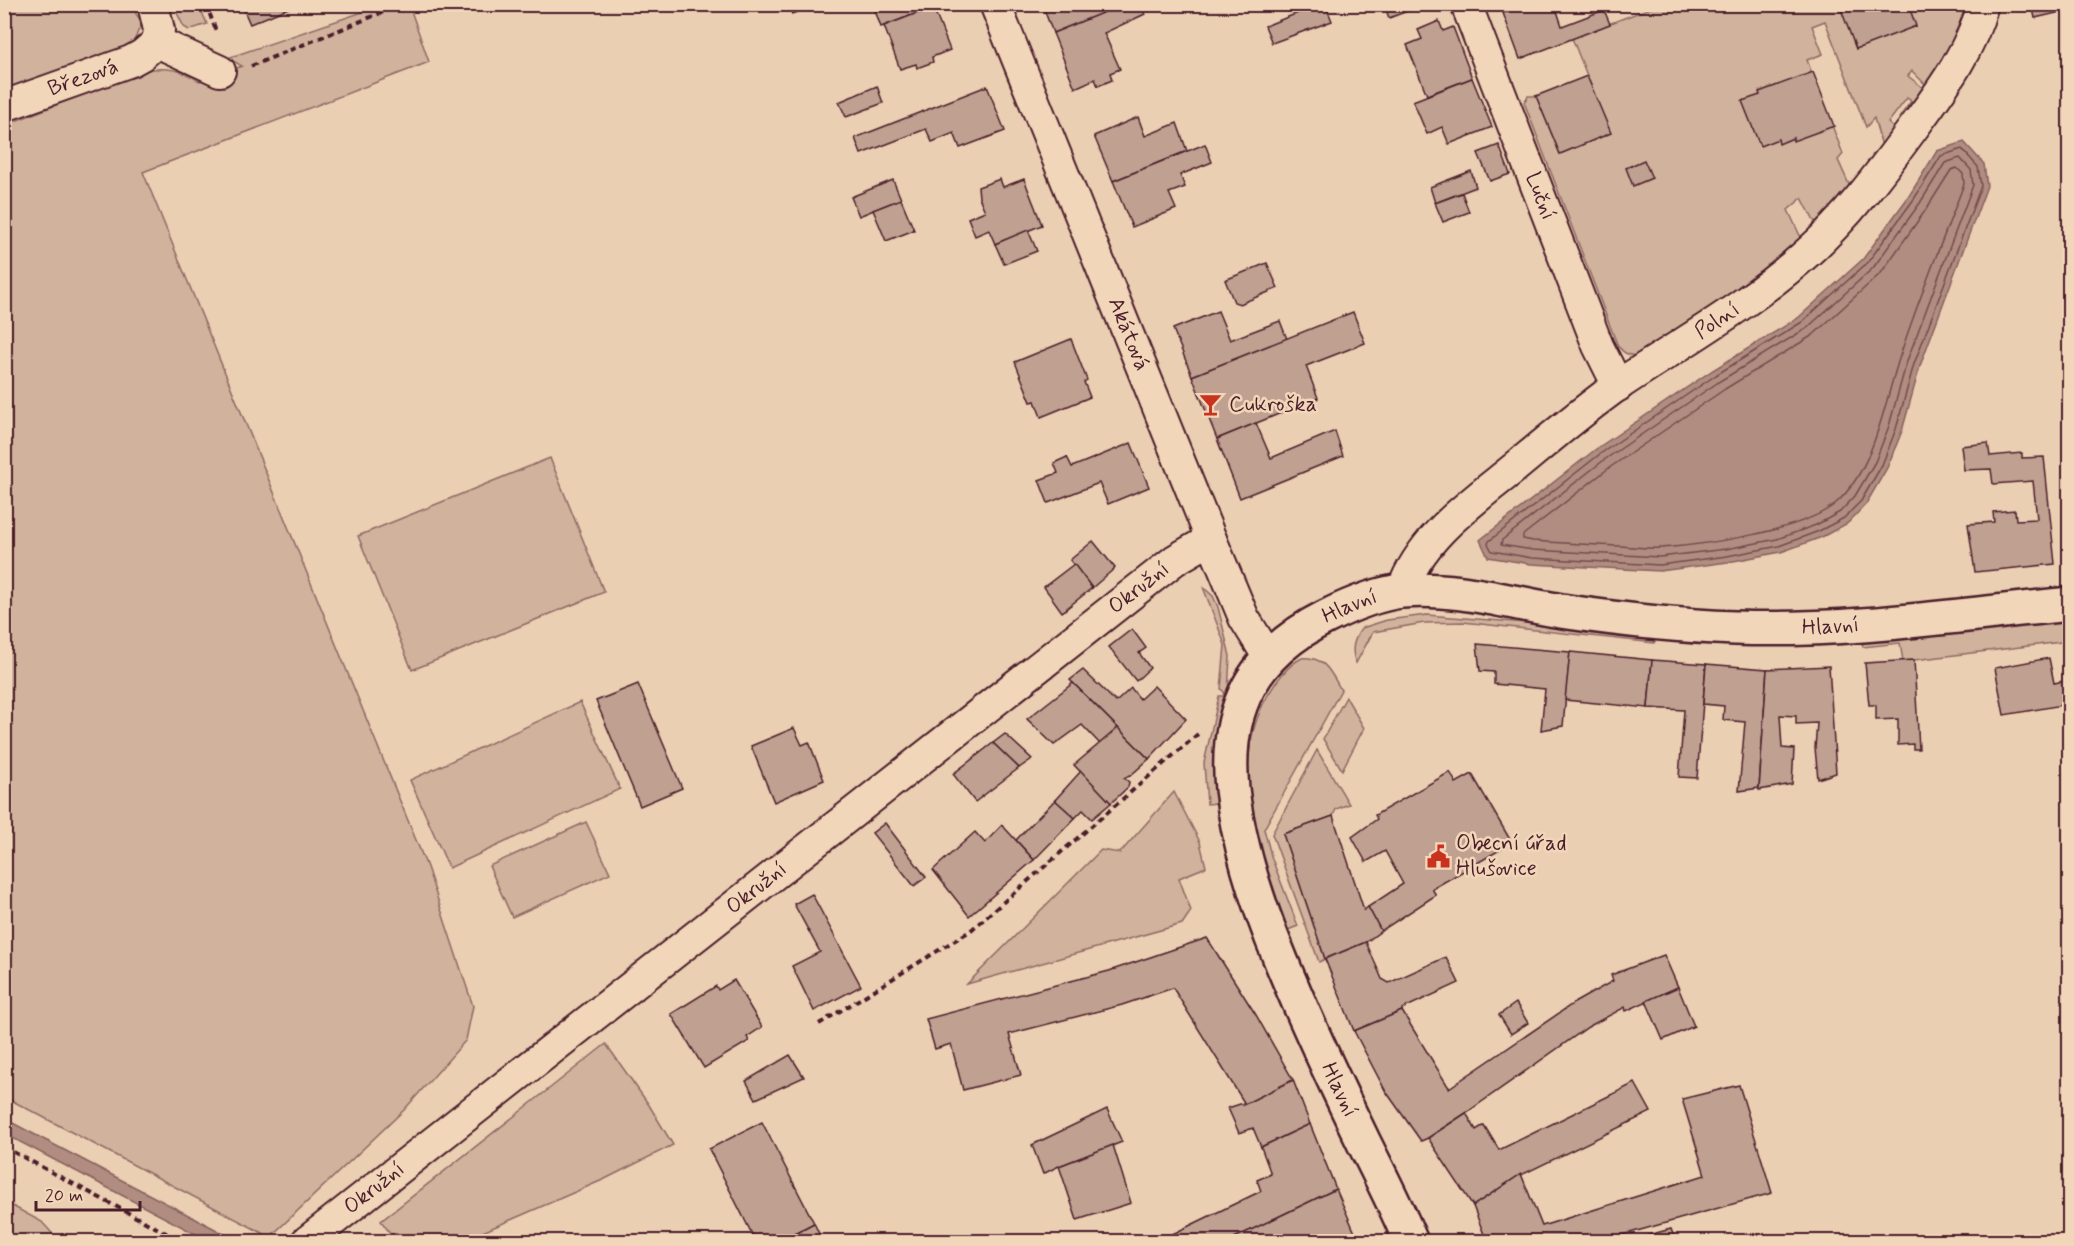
<svg xmlns="http://www.w3.org/2000/svg" width="2074" height="1246" font-family="Mynerve,sans-serif">
  <rect width="100%" height="100%" fill="#ebcfb3"/>
  <filter id="ink" filterUnits="userSpaceOnUse"><feTurbulence type="fractalNoise" baseFrequency=".0167" numOctaves="2"/><feDisplacementMap in="SourceGraphic" scale="12" xChannelSelector="R" yChannelSelector="G"/><feConvolveMatrix kernelMatrix="1 2 1 2 8 2 1 2 1" color-interpolation-filters="sRGB"/></filter>
  <g filter="url(#ink)">
    <g fill="#d1b29c" stroke="#8e6864" stroke-width="1.5">
      <path d="M4 5H133L136 14 142 22 134 41 127 49 5 94Z"/>
      <path d="M173 5H199L207 24 189 30 184 27Z"/>
      <path d="M383 5H409L429 62 143 172 427 867 473 1006 466 1040 404 1110 270 1237 5 1097V125L145 70C166 67 181 69 199 81L242 66 228 58Z"/>
      <path d="M1658 5H1971L1956 41 1929 88 1912 71 1908 76 1927 91 1904 121 1899 118 1911 101 1907 98 1888 123 1897 131 1882 146 1874 118 1866 127 1825 21 1812 26 1823 54 1807 60 1843 154 1838 160 1851 189 1818 223 1814 221 1802 198 1788 210 1803 242 1776 267 1641 355C1630 357 1623 354 1617 344L1524 102 1528 96H1536L1560 154 1610 133 1572 38Z"/>
      <path d="M550 458 604 592 412 670 358 536Z"/>
      <path d="M1203 587 1213 596 1218 607 1230 656 1228 692 1214 759 1217 803 1207 804 1204 763 1219 696H1223L1225 693 1221 689 1225 645Z"/>
      <path d="M1427 615 1565 626 1654 637V643L1463 622 1424 623 1373 632 1356 663C1350 650 1354 638 1362 628L1387 620Z"/>
      <path d="M2069 620V641L1914 660 1903 661 1900 643 1863 647 1862 640Z"/>
      <path d="M1302 658C1325 656 1331 673 1341 690L1264 829 1272 859 1298 926 1288 930C1258 858 1226 768 1268 695 1276 682 1287 665 1302 658Z"/>
      <path d="M1346 697 1364 728 1342 770 1323 739Z"/>
      <path d="M580 702 620 789 449 868 410 780Z"/>
      <path d="M1317 750 1349 804 1336 809 1333 816 1283 834 1325 959 1319 962 1272 834Z"/>
      <path d="M1174 792 1200 842 1206 867 1179 878 1191 911 1182 924 967 984 1101 850 1120 853Z"/>
      <path d="M586 822 610 873 512 917 489 866Z"/>
      <path d="M606 1044 649 1105 673 1145 605 1179 462 1241H396L381 1221Z"/>
      <path d="M5 1202 42 1222 59 1241H5Z"/>
    </g>
    <g fill="#b08d80" stroke="#87615e" stroke-width="1.5">
      <path d="M1964 142 1984 164 1987 186 1920 366 1902 431 1887 468 1866 504 1848 523 1822 537 1781 552 1728 562 1660 571 1531 564 1488 557 1480 540 1596 449 1713 370 1798 318 1863 259 1909 196 1937 151Z"/>
      <path d="M5 1119 238 1241H209L5 1134Z"/>
    </g>
    <g fill="none" stroke-linecap="round" stroke-linejoin="round">
      <g stroke="#734b4d" stroke-width="1.5">
        <path d="M1962 149 1978 167 1981 186 1914 364 1896 429 1882 465 1861 501 1844 518 1819 531 1779 546 1727 556 1660 565 1532 558 1492 551 1488 544 1489 541 1600 454 1716 375 1802 322 1868 262 1914 199 1941 156Z"/>
        <path d="M1960 158 1971 170 1973 185 1907 361 1889 426 1875 462 1855 496 1840 512 1816 525 1777 539 1726 549 1660 557 1533 550 1501 545 1502 540 1604 460 1720 381 1807 328 1873 268 1920 203 1945 163Z"/>
        <path d="M1957 168 1963 174 1964 184C1942 242 1918 300 1899 359 1884 405 1874 470 1836 503 1804 531 1703 545 1661 548 1647 549 1633 547 1620 546 1591 545 1562 543 1533 541L1523 539V535L1609 468 1725 389 1813 335 1881 273 1927 208 1951 170Z"/>
      </g>
    </g>
    <g fill="#c0a090" stroke="#4a1f2b" stroke-width="1.5">
      <path d="M241 4H298L250 24Z"/>
      <path d="M788 4H816L792 14Z"/>
      <path d="M878 4H932L933 7 881 27 874 8 878 7Z"/>
      <path d="M1042 4H1101L1104 13 1053 33Z"/>
      <path d="M1124 4H1141L1145 14 1104 33 1120 69 1110 73 1112 80 1098 86 1095 79 1075 88 1053 33Z"/>
      <path d="M1321 4H1325L1332 21 1272 43 1265 26Z"/>
      <path d="M1384 4H1426L1389 18Z"/>
      <path d="M1510 4H1561L1556 8 1562 26 1604 10 1610 24 1520 59 1503 13 1512 10Z"/>
      <path d="M1839 4H1908L1916 26 1856 49Z"/>
      <path d="M2032 4H2070V10L2035 18Z"/>
      <path d="M933 7 950 50 932 57 933 62 917 68 916 64 900 69 884 26Z"/>
      <path d="M1439 21 1443 31 1453 27 1472 78 1427 95 1407 45 1422 39 1418 30Z"/>
      <path d="M1813 72 1834 126 1793 141V138L1779 144 1778 139 1760 146 1742 101 1760 95 1759 92Z"/>
      <path d="M1587 76 1611 133 1560 154 1536 96Z"/>
      <path d="M1472 78 1492 127 1449 144 1442 127 1427 134 1413 101Z"/>
      <path d="M877 86 883 103 846 117 839 102Z"/>
      <path d="M987 86 1005 131 960 148 954 133 932 142 926 129 861 154 855 138Z"/>
      <path d="M1138 117 1145 136 1177 123 1187 151 1113 181 1094 136Z"/>
      <path d="M1205 144 1212 162 1180 175 1185 187 1169 193 1176 209 1132 227 1113 181Z"/>
      <path d="M1499 145 1510 174 1490 181 1478 153Z"/>
      <path d="M1644 160 1652 178 1633 186 1626 168Z"/>
      <path d="M1471 171 1476 187 1435 203 1430 187Z"/>
      <path d="M1000 179 1003 187 1024 179 1042 225 995 244 989 230 975 236 968 218 985 211 979 197 978 187Z"/>
      <path d="M893 180 901 199 859 216 851 197Z"/>
      <path d="M1462 193 1469 212 1443 222 1435 203Z"/>
      <path d="M901 199 914 230 886 241 873 210Z"/>
      <path d="M1028 230 1037 251 1004 264 995 244Z"/>
      <path d="M1267 263 1278 288 1240 304 1234 302 1225 280Z"/>
      <path d="M1218 311 1230 340 1280 321 1287 339 1192 376 1173 329Z"/>
      <path d="M1353 312 1365 343 1306 366 1318 398 1217 439 1192 376Z"/>
      <path d="M1071 339 1087 380 1084 382 1090 397 1041 417 1035 401 1031 402 1015 362Z"/>
      <path d="M1256 423 1271 458 1335 431 1343 456 1240 498 1217 439Z"/>
      <path d="M1131 443 1149 487 1108 504 1099 483 1048 503 1039 480 1058 473 1054 463 1067 457 1072 467Z"/>
      <path d="M1988 443 1990 456 2022 453V458L2044 457 2055 564 1975 572 1968 524 1994 522 1993 512 2015 510 2016 520 2037 519 2033 481 1993 484 1991 469 1964 470 1961 446Z"/>
      <path d="M1093 541 1115 568 1092 588 1070 560Z"/>
      <path d="M1074 564 1092 588 1062 612 1044 587Z"/>
      <path d="M1132 629 1146 648 1139 653 1150 668 1136 681 1109 647Z"/>
      <path d="M1477 644 1570 652 1563 726 1541 730 1545 689 1494 684V672L1480 671Z"/>
      <path d="M1570 652 1652 660 1648 708 1565 700Z"/>
      <path d="M2049 658 2054 683 2064 681 2068 704 2004 715 1995 668Z"/>
      <path d="M1652 660 1706 664 1697 778 1679 777 1684 710 1648 708Z"/>
      <path d="M1914 660 1919 749H1913V744L1898 745V719L1876 720V705H1869L1865 663Z"/>
      <path d="M1706 664 1767 669 1759 788 1739 791 1745 722 1723 720 1724 706 1703 704Z"/>
      <path d="M1829 666 1836 773 1818 779 1815 748 1817 723 1796 724V716L1780 715 1782 748 1794 749 1792 784 1759 790 1767 669Z"/>
      <path d="M1083 670 1116 702 1131 688 1140 699 1154 686 1186 719 1149 759 1070 680Z"/>
      <path d="M1073 683 1118 728 1100 744 1082 725 1054 745 1027 719Z"/>
      <path d="M638 684 682 788 640 806 596 701Z"/>
      <path d="M794 728 802 745 809 742 824 780 774 802 751 746Z"/>
      <path d="M1118 728 1149 759 1130 776 1124 778 1129 782 1128 787 1111 803 1074 765Z"/>
      <path d="M1005 734 1032 759 1019 768 993 743Z"/>
      <path d="M993 743 1019 768 975 802 953 774Z"/>
      <path d="M1081 771 1111 803 1092 819 1083 810 1075 818 1055 800Z"/>
      <path d="M1450 772 1456 783 1472 774 1512 843 1432 889 1436 895 1381 931 1368 907 1403 884 1385 851 1366 862 1352 837 1377 819 1375 815Z"/>
      <path d="M1055 800 1075 818 1034 860 1016 840Z"/>
      <path d="M1333 816 1364 910 1368 907 1381 931 1366 942 1325 959 1283 834Z"/>
      <path d="M885 823 926 877 914 886 872 833Z"/>
      <path d="M1002 825 1034 860 969 916 933 870 975 832 985 843Z"/>
      <path d="M812 894 861 986 814 1011 792 966 820 952 794 904Z"/>
      <path d="M1207 938 1256 1015 1293 1080 1245 1104 1173 988 1122 1005 1009 1034 1021 1075 963 1090 951 1044 935 1049 926 1019 1109 971Z"/>
      <path d="M1366 942 1382 979 1389 983 1446 957 1459 983 1402 1009V1011L1354 1031 1325 959Z"/>
      <path d="M1664 955 1678 987 1626 1011 1625 1007 1588 1027 1466 1113 1428 1138 1421 1141 1385 1090 1354 1031 1402 1011 1449 1088 1574 1003 1613 981 1611 975Z"/>
      <path d="M734 980 762 1027 747 1037 749 1041 704 1068 671 1014 716 986 718 990Z"/>
      <path d="M1678 987 1694 1026 1663 1040 1646 1001Z"/>
      <path d="M1516 1003 1528 1023 1511 1034 1499 1015Z"/>
      <path d="M790 1055 804 1077 756 1099 746 1081Z"/>
      <path d="M1293 1080 1310 1124 1261 1147 1253 1128 1239 1133 1228 1108 1243 1103V1105Z"/>
      <path d="M1635 1083 1651 1112 1517 1177 1473 1206 1428 1138 1466 1113 1476 1130 1484 1125 1499 1150Z"/>
      <path d="M1739 1085 1772 1193 1598 1242H1487L1473 1206 1521 1174 1542 1226 1705 1175 1682 1099Z"/>
      <path d="M1107 1109 1122 1142 1059 1166 1043 1174 1032 1145Z"/>
      <path d="M762 1122 814 1223 778 1242H756L709 1149Z"/>
      <path d="M1310 1124 1336 1189 1226 1242H1156L1261 1191 1257 1180 1271 1174 1261 1147Z"/>
      <path d="M1113 1145 1131 1203 1077 1220 1059 1166Z"/>
      <path d="M1336 1189 1359 1242H1299L1297 1235 1284 1242H1226Z"/>
      <path d="M814 1223 823 1242H778Z"/>
      <path d="M1671 1229 1676 1242H1623Z"/>
    </g>
    <g fill="none" stroke-linecap="round" stroke-linejoin="round">
      <defs>
        <g id="street">
          <path d="M153 4 159 30 157 42"/>
          <path id="s1" d="M995 4 1211 539 1244 618 1269 658"/>
          <path id="s2" d="M1466 4 1598 346 1618 386"/>
          <path d="M157 42 220 71"/>
          <path id="s3" d="M4 106 131 61 142 55 157 42"/>
          <path id="s4" d="M1402 591C1420 538 1471 503 1513 469 1548 440 1583 410 1620 384 1683 342 1749 305 1806 254 1849 216 1883 169 1917 123 1943 88 1972 48 1983 4"/>
          <path id="s5" d="M306 1242 1175 560 1211 539"/>
        </g>
        <g id="secondary">
          <path id="s6" d="M1411 1242C1397 1208 1380 1175 1364 1143 1335 1083 1307 1024 1282 963 1259 908 1239 849 1232 789 1224 708 1254 653 1326 617 1350 605 1376 594 1402 591 1457 586 1514 604 1568 612 1623 620 1680 626 1735 628 1847 632 1959 615 2070 604"/>
        </g>
      </defs>
      <use href="#street" stroke="#4a1f2b" stroke-width="34"/>
      <use href="#secondary" stroke="#4a1f2b" stroke-width="38"/>
      <g stroke="#4a1f2b" stroke-width="4" stroke-dasharray="6 4.5" stroke-linecap="butt">
        <path d="M206 4 215 28 211 30"/>
        <path d="M251 66 403 4"/>
        <path d="M819 1024 970 931 1198 734"/>
        <path d="M4 1147 183 1242"/>
      </g>
      <use href="#street" stroke="#f2d6b9" stroke-width="30"/>
      <use href="#secondary" stroke="#f2d6b9" stroke-width="33"/>
    </g>
  </g>
  <defs>
    <symbol id="bar-bare" viewBox="-9 -9 18 18"><path d="M-6-5H6L.8 .8V4.5H3.5V6h-7V4.5H-.8V.8Z" fill="#c8321e" stroke="#f2d6b9" stroke-width="2.5" paint-order="stroke"/></symbol>
    <symbol id="civic-bare" viewBox="-9 -9 18 18"><path d="M-.6-6.5H3V-4.5H.6V-3L4-1V1h2V6H-6V1h2V-1L-.6-3ZM-1.2 2.5V6h2.4V2.5Z" fill="#c8321e" stroke="#f2d6b9" stroke-width="2.5" paint-order="stroke"/></symbol>
  </defs>
  <g fill-rule="evenodd">
    <use href="#bar-bare" x="1194" y="388" width="33" height="33"/>
    <use href="#civic-bare" x="1422" y="840" width="33" height="33"/>
  </g>
  <g text-anchor="middle" dominant-baseline="central" stroke-width="5" stroke-linejoin="round" paint-order="stroke">
    <g font-size="22" fill="#4a1f2b" stroke="#f2d6b9">
      <text stroke="none"><textPath href="#s3" startOffset="84">Březová</textPath></text>
      <text stroke="none"><textPath href="#s2" startOffset="206">Luční</textPath></text>
      <text stroke="none"><textPath href="#s4" startOffset="420">Polní</textPath></text>
      <text stroke="none"><textPath href="#s1" startOffset="356">Akátová</textPath></text>
      <text stroke="none"><textPath href="#s5" startOffset="1059">Okružní</textPath></text>
      <text stroke="none"><textPath href="#s6" startOffset="726">Hlavní</textPath></text>
      <text stroke="none"><textPath href="#s6" startOffset="1212">Hlavní</textPath></text>
      <text stroke="none"><textPath href="#s5" startOffset="573">Okružní</textPath></text>
      <text transform="translate(1339 1090) rotate(65)">Hlavní</text>
      <text stroke="none"><textPath href="#s5" startOffset="87">Okružní</textPath></text>
    </g>
    <g font-size="22" fill="#4a1f2b" stroke="#f2d6b9" text-anchor="start">
      <text x="1229" y="405">Cukroška</text>
      <text x="1456" y="844">Obecní úřad<tspan x="1456" dy="25">Hlušovice</tspan></text>
    </g>
  </g>
  <rect width="2074" height="1246" fill="none" stroke="#f2d6b9" stroke-width="24"/>
  <rect x="12" y="12" width="2050" height="1222" fill="none" stroke="#4a1f2b" stroke-width="2" filter="url(#ink)"/>
  <path d="M36 1201v9h104v-9" fill="none" stroke="#4a1f2b" stroke-width="3"/>
  <text x="45" y="1201" font-size="18" fill="#4a1f2b" stroke="#f2d6b9" stroke-width="4.5" paint-order="stroke">20 m</text>
</svg>
